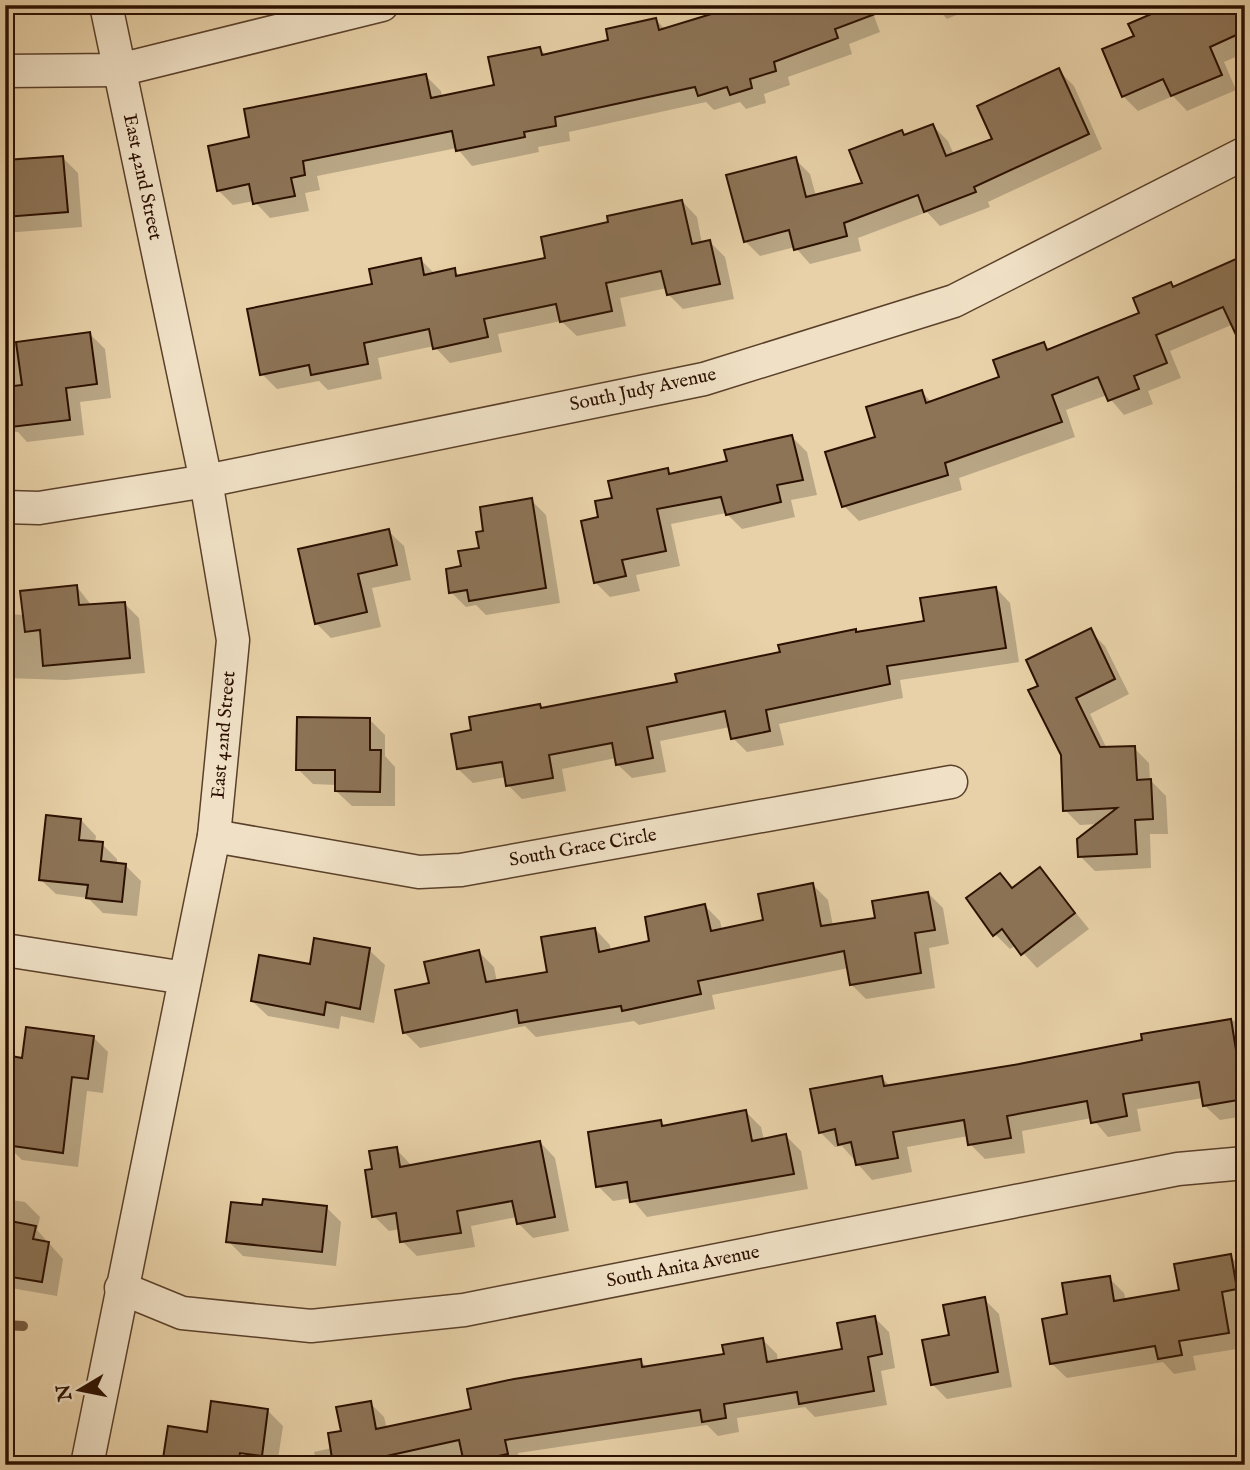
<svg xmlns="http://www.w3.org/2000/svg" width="1250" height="1470" font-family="'IM FELL English',serif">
  <rect width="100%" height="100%" fill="#e8d1a8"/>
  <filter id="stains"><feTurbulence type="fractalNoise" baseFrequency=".00286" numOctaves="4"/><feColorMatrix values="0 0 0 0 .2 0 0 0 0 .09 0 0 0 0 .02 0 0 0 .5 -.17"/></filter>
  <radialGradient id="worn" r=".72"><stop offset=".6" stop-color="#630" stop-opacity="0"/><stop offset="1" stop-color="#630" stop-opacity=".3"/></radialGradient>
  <g fill="#0003">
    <path d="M870 5 880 32 849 44 852 54 788 77 790 85 764 94 766 103 746 109 740 102 714 110 706 102 569 132 570 141 538 147 539 152 472 166 457 148 317 176 320 190 305 193 309 211 270 218 254 201 233 205 218 190 252 139 426 76 441 91 442 97 496 87 540 49 546 55 611 41 656 20 666 30Z"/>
    <path d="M934 5H980L947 19Z"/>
    <path d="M1245 5V53L1224 62 1236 90 1187 111 1173 96 1138 111 1123 96 1136 37Z"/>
    <path d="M1059 71 1074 86 1102 149 988 202 990 207 940 226 927 212 858 238 861 251 810 264 795 247 760 256 745 241 795 159 810 174 816 196 864 184 901 132 906 136 933 126 948 141 954 155 995 140Z"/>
    <path d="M5 155H10L16 161 63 158 78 173 82 227 5 233Z"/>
    <path d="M682 201 697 217 702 244 710 242 725 257 734 299 683 309 668 294 667 288 620 298 626 326 577 336 561 321 498 334 502 352 450 363 434 346 378 358 382 379 328 390 319 381 277 389 262 374 374 285 421 260 435 274 454 270 461 277 547 259 610 224Z"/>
    <path d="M1245 257 1236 323 1170 351 1181 378 1148 391 1153 404 1124 415 1107 395 1066 410 1075 437 959 478 962 490 859 521 844 506 877 438 922 392 932 403 1001 378 1044 344 1051 351 1141 314 1171 284 1175 288Z"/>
    <path d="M90 334 105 349 111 398 80 402 84 435 27 442 18 432 5 431V345Z"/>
    <path d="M792 437 807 452 817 495 791 500 795 517 742 529 726 513 671 524 680 566 636 575 640 591 610 597 595 582 600 519 614 499 668 470 672 475 729 462Z"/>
    <path d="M531 500 546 515 560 603 486 615 476 605 466 607 451 592 463 567 481 549 485 532Z"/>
    <path d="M388 531 404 546 411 580 372 588 381 627 331 638 316 623Z"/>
    <path d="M1245 556V619L1235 609Z"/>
    <path d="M77 587 92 606 124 603 139 618 145 673 66 680 5 678V614L25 615Z"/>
    <path d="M996 588 1010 603 1019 662 900 680 903 698 779 724 784 745 747 752 733 738 730 727 660 741 666 772 632 778 617 764 616 758 562 769 566 791 522 799 508 785 506 777 473 783 458 769 473 732 539 706 542 709 679 684 858 634 926 623Z"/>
    <path d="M1090 631 1105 646 1129 694 1090 714 1107 749 1134 748 1149 763 1150 780 1166 796 1168 834H1150L1151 868 1095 871 1080 856 1099 824 1080 825 1065 810 1063 755 1040 687Z"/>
    <path d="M370 720 385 735V756L395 767V806H352L336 791 337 785 313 784 298 769Z"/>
    <path d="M5 799 15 808 12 885H5Z"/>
    <path d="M81 820 96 836 95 843 102 844 117 859V865L126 866 141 881 137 916 103 913 88 898 56 894 40 879Z"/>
    <path d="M1040 869 1089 929 1037 968 1016 945 1010 949 995 934 1000 875 1014 889Z"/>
    <path d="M813 885 828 900 833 926 877 919 928 893 943 908 949 944 929 948 935 988 866 999 851 984 849 968 712 995 715 1009 639 1025 634 1021 536 1037 525 1026 420 1048 405 1033 431 985 479 952 494 967 497 982 549 974 595 929 610 945 611 952 652 943 705 906 720 921 722 930 765 921Z"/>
    <path d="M369 950 385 965 374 1023 341 1016 339 1029 268 1016 252 1001 311 966Z"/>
    <path d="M1245 1019V1116L1220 1120 1204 1105 1203 1098 1137 1109 1141 1131 1108 1137 1092 1118 1022 1131 1025 1153 985 1159 970 1144 968 1136 907 1147 912 1172 872 1180 842 1146 835 1147 820 1132 882 1078 891 1087 1020 1065 1144 1041 1143 1035Z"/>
    <path d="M93 1037 108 1052 103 1093 87 1091 78 1167 22 1160 7 1145 11 1114 6 1108 23 1060Z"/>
    <path d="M746 1112 761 1127 764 1140 786 1136 801 1151 808 1189 647 1217 631 1198 613 1201 598 1186 661 1122 666 1127Z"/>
    <path d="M540 1142 555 1158 569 1231 533 1238 518 1223 517 1217 471 1226 475 1247 417 1256 402 1241 400 1229 389 1231 374 1216V1171L396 1149 412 1166Z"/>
    <path d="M5 1199 25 1202 40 1217 37 1230 63 1259 57 1296 5 1287Z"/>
    <path d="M264 1207H326L341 1222 336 1266 243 1256 228 1241Z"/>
    <path d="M1230 1256 1245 1270V1305L1236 1306 1243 1348 1193 1356 1196 1370 1174 1374 1163 1362 1067 1378 1051 1363 1069 1316 1109 1278 1124 1293 1126 1301 1181 1292Z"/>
    <path d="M984 1299 999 1314 1012 1387 947 1399 932 1384 951 1337Z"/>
    <path d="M875 1318 889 1332 895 1368 881 1371 887 1405 815 1417 805 1407 737 1418 739 1432 718 1436 707 1425 518 1453 521 1465H468L464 1456 424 1465H317L314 1452 332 1448 370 1403 384 1417 387 1429 473 1410 640 1361 648 1368 726 1355 763 1340 777 1354 778 1362 844 1351Z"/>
    <path d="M268 1411 283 1426 277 1465H164L208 1434Z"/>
  </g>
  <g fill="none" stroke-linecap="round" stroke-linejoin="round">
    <path stroke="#765c43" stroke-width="10" d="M5 1325 23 1326"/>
  </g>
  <g fill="#8d7457" stroke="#2b1000" stroke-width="2">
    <path d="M719 5H891V8L835 29 838 38 774 62 776 71 750 79 752 88 730 95 727 87 698 96 695 87 555 117 556 126 524 132 525 137 456 151 452 131 303 161 305 175 291 178 295 196 253 204 249 184 217 191 208 146 249 137 244 109 426 74 431 98 494 85 488 57 540 47 542 55 608 40 606 29 656 18 659 30 721 11Z"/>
    <path d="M1172 5H1245V31L1210 47 1222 75 1171 96 1163 79 1122 97 1102 49 1134 36 1128 24Z"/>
    <path d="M1059 68 1089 134 974 187 976 192 924 212 918 195 844 223 847 236 794 250 789 230 744 242 726 175 796 157 806 197 862 183 849 150 902 130 904 135 933 124 946 156 992 139 977 106Z"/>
    <path d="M63 156 68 212 5 217V160Z"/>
    <path d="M682 200 692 244 710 240 720 284 667 295 661 271 606 283 612 311 560 322 556 304 484 319 488 337 433 349 429 329 364 343 368 364 311 375 309 365 260 375 247 309 372 284 369 269 421 258 424 275 455 268 456 276 545 258 541 237 608 222 607 216Z"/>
    <path d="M1245 255V354L1223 307 1156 335 1167 363 1134 376 1139 389 1108 401 1098 377 1052 395 1062 422 945 463 948 475 842 507 825 452 875 437 866 407 922 390 926 403 999 377 993 360 1044 342 1047 350 1139 313 1133 298 1171 282 1173 287Z"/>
    <path d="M90 332 97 384 66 388 70 420 11 427 5 387 22 385 16 342Z"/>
    <path d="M792 435 803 480 777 485 781 502 726 515 721 497 657 509 666 551 622 560 626 576 594 583 581 521 598 517 595 501 612 498 608 481 668 468 669 474 727 461 724 450Z"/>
    <path d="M532 498 546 588 469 601 467 590 449 593 446 569 461 566 458 551 479 548 476 532 483 531 480 507Z"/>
    <path d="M389 529 397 565 358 574 367 612 315 624 298 549Z"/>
    <path d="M77 585 79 605 125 602 130 658 43 666 40 630 25 632 20 591Z"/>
    <path d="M996 587 1006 648 887 666 890 684 766 710 770 731 731 739 725 711 647 727 653 758 616 765 612 743 549 755 553 778 506 786 502 762 457 769 451 734 471 730 469 717 540 704 541 708 677 682 675 674 780 652 778 645 856 629V632L924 621 920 598Z"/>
    <path d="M1091 628 1115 679 1076 698 1100 747 1135 746 1137 780 1151 779 1153 819 1135 820 1137 854 1078 857 1077 839 1117 808 1063 811 1061 755 1028 690 1038 686 1026 660Z"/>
    <path d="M297 717 370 718V750H381L380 792 335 791V770H296Z"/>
    <path d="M46 815 81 819 79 840 103 842 101 861 126 864 122 902 86 898 88 885 39 880Z"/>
    <path d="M1040 867 1075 913 1021 955 1002 929 993 936 966 898 1000 873 1012 888Z"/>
    <path d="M813 883 821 926 875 918 872 901 928 892 935 930 915 933 921 973 850 985 844 951 698 981 701 994 622 1011 621 1006 519 1023 517 1010 403 1033 395 990 429 983 424 962 479 950 486 982 547 972 541 937 595 928 599 952 649 941 645 917 705 904 711 931 763 920 758 894Z"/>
    <path d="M314 938 370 948 360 1009 326 1002 324 1015 251 1001 259 955 310 964Z"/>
    <path d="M1231 1019 1244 1099 1203 1106 1199 1082 1123 1094 1127 1116 1091 1123 1087 1101 1007 1116 1011 1138 968 1145 964 1120 893 1132 898 1158 856 1165 851 1142 838 1145 835 1129 819 1133 810 1089 882 1076 884 1086 1019 1064 1142 1040 1141 1034Z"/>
    <path d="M26 1027 94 1036 88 1079 72 1077 63 1153 5 1145 10 1110 5 1109V1098L11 1056 22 1058Z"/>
    <path d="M746 1110 752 1141 786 1134 794 1174 630 1202 627 1182 596 1187 588 1132 661 1120 662 1126Z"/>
    <path d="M540 1141 555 1217 517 1224 512 1201 457 1211 461 1233 400 1242 396 1213 372 1217 365 1170 372 1169 369 1151 397 1147 400 1167Z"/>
    <path d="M263 1199 327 1206 322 1252 226 1242 231 1202 262 1205Z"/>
    <path d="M5 1220 36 1226 33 1239 49 1242 42 1282 5 1276Z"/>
    <path d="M1231 1254 1237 1289 1222 1292 1229 1333 1179 1341 1182 1355 1158 1359 1155 1346 1050 1364 1042 1319 1067 1314 1062 1283 1110 1276 1114 1301 1179 1290 1174 1264Z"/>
    <path d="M985 1297 998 1372 931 1385 922 1340 949 1335 943 1305Z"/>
    <path d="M875 1316 882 1354 868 1357 874 1391 799 1404 797 1392 724 1404 726 1418 702 1422 700 1410 505 1440 508 1454 464 1463 459 1440 382 1457 383 1465H333L328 1433 341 1431 336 1407 371 1401 376 1429 471 1409 467 1389 514 1379 641 1359 642 1367 724 1354 722 1345 763 1338 767 1362 842 1349 837 1323Z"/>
    <path d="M211 1401 268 1409 262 1456 240 1453 238 1465H162L168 1426 207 1432Z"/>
  </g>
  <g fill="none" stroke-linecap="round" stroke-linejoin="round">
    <defs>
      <g id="street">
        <path d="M5 71 119 70 382 5"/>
        <path d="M5 507 39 508 206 481 704 379 954 301 1245 153"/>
        <path d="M214 836 419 872 461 870 951 782"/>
        <path d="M5 950 185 978"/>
        <path d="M121 1288 182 1313 311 1326 464 1310 1178 1169 1245 1163"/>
        <path d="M87 1465 214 836 233 640 206 481 106 5"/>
      </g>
    </defs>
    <use href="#street" stroke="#5a402a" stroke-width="35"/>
    <use href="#street" stroke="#f0e1c6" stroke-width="32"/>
  </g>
  <g text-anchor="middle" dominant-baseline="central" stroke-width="5" stroke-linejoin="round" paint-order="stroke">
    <g font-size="19" fill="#2b1000" stroke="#f0e1c6">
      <text transform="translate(142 177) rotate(78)">East 42nd Street</text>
      <text transform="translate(643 390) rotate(-12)">South Judy Avenue</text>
      <text transform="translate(224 735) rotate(-85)">East 42nd Street</text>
      <text transform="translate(583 848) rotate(-10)">South Grace Circle</text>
      <text transform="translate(683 1267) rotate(-11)">South Anita Avenue</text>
    </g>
  </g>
  <rect width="1250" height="1470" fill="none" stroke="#e8d1a8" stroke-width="28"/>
  <rect x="7" y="7" width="1236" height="1456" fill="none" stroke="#2b1000" stroke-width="3.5"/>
  <rect x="14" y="14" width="1222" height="1442" fill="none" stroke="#2b1000" stroke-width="2"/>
  <g transform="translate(80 1390) rotate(260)" stroke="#f0e1c6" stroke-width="5" paint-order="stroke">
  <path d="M0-5L12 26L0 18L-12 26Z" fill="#2b1000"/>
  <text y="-10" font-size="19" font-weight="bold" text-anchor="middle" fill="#2b1000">N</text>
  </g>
  <rect width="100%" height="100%" filter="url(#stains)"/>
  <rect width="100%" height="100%" fill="url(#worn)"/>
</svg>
